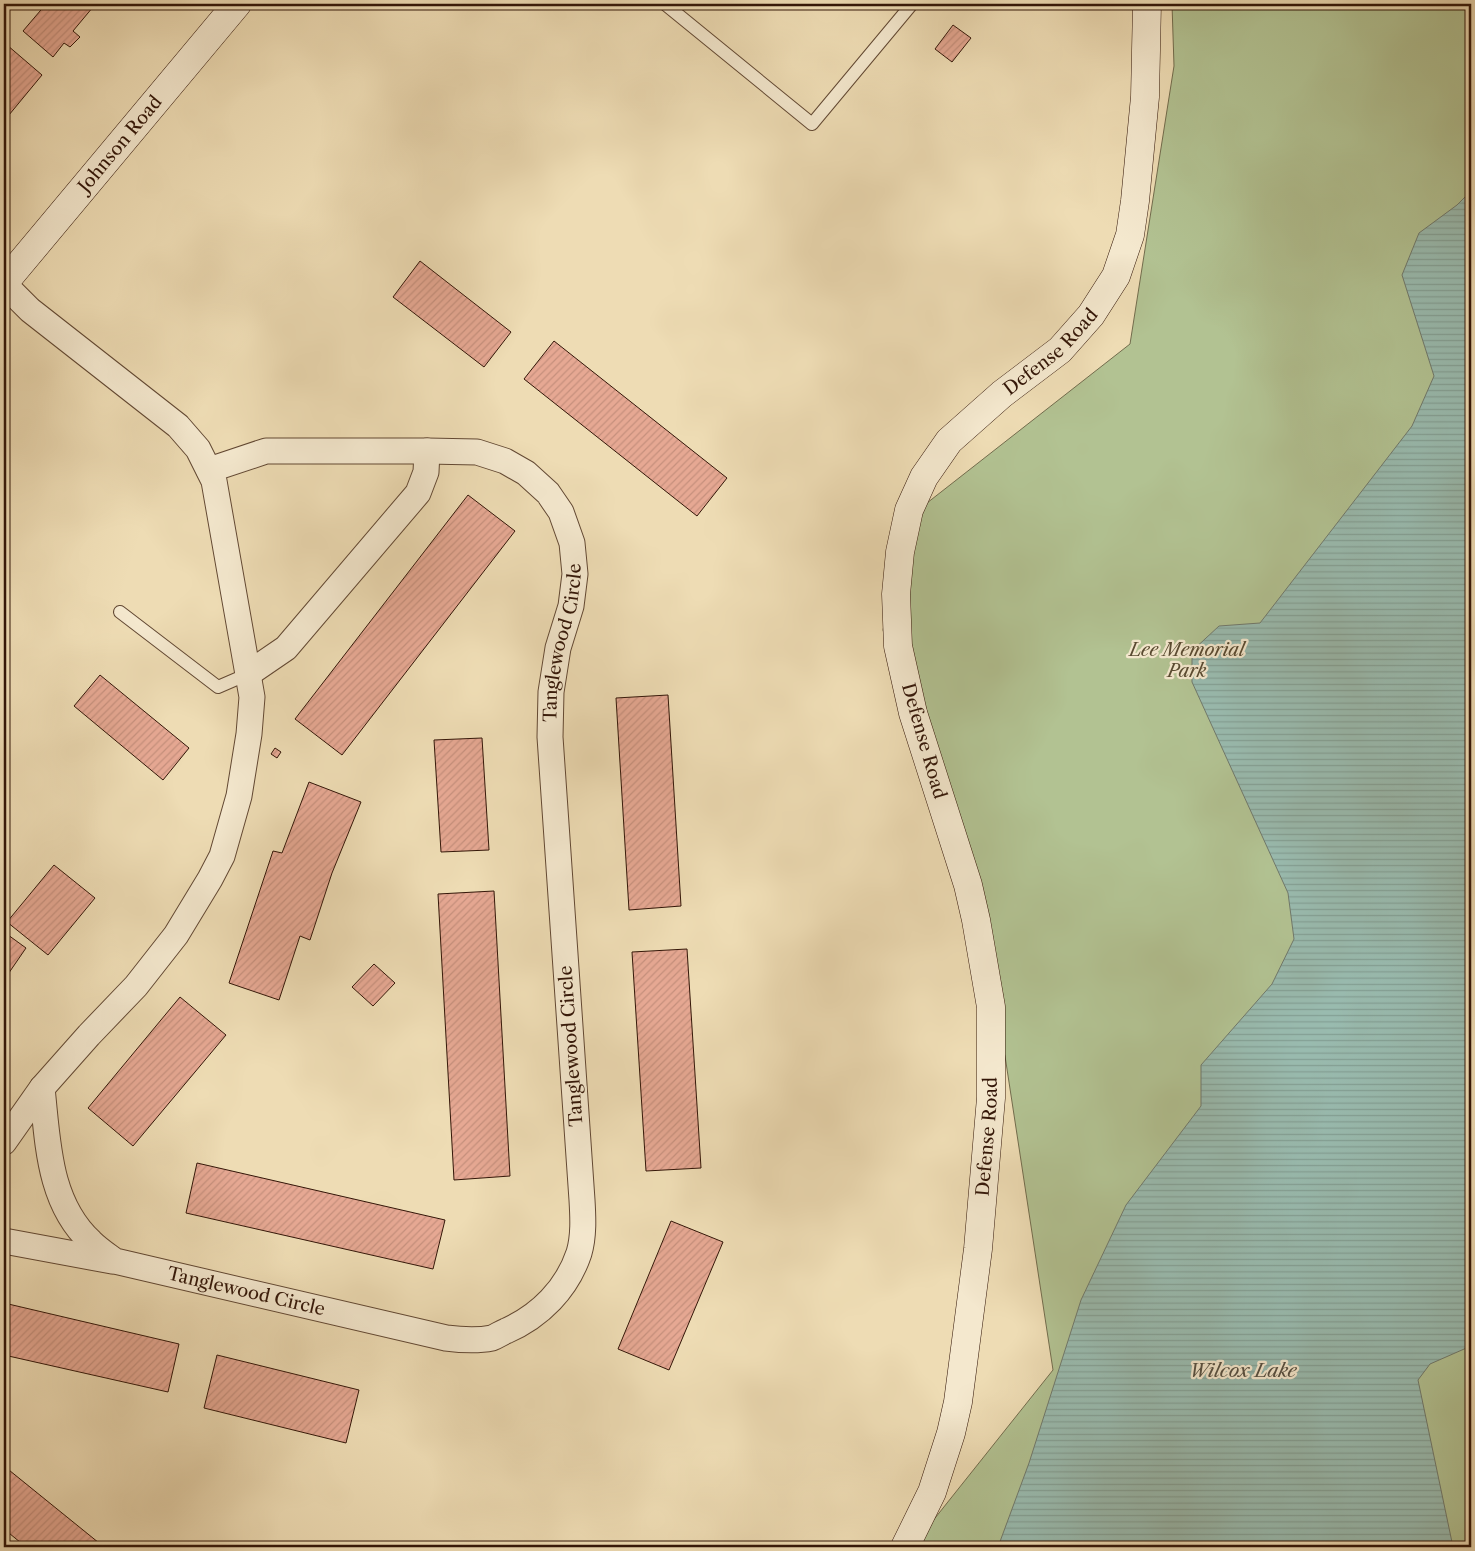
<svg xmlns="http://www.w3.org/2000/svg" width="1475" height="1551" font-family="'Libre Caslon Text',serif">
  <defs>
    <pattern id="water-rules" width="6" height="5" patternUnits="userSpaceOnUse" patternTransform="scale(1.25)"><rect width="6" height="5" fill="#99bbaf"/><path d="M0 2.5h6" fill="none" stroke="#84a095"/></pattern>
    <pattern id="building-hatch" width="6" height="6" patternUnits="userSpaceOnUse" patternTransform="scale(1.25)"><rect width="6" height="6" fill="#e6a893"/><path d="M-1 1l2-2M0 6l6-6M5 7l2-2" fill="none" stroke="#c6907d"/></pattern>
  </defs>
  <rect width="100%" height="100%" fill="#eedcb4"/>
  <filter id="stains"><feTurbulence type="fractalNoise" baseFrequency=".004" numOctaves="4"/><feColorMatrix values="0 0 0 0 .2 0 0 0 0 .09 0 0 0 0 .02 0 0 0 .5 -.17"/></filter>
  <radialGradient id="worn" r=".72"><stop offset=".6" stop-color="#630" stop-opacity="0"/><stop offset="1" stop-color="#630" stop-opacity=".3"/></radialGradient>
  <path fill="#b2c292" stroke="#726c4d" d="M1172 4H1471V1547H912L1053 1370 1005 1056 883 630 904 521 1130 344 1174 66Z"/>
  <path fill="url(#water-rules)" stroke="#70796c" d="M1471 191V1346L1430 1364 1418 1380 1453 1547H998L1029 1463 1081 1300 1126 1205 1201 1106V1065L1272 984 1294 939 1288 893 1192 682V651L1219 626 1260 623 1412 426 1434 376 1402 275 1419 233 1457 205Z"/>
  <g fill="url(#building-hatch)" stroke="#331608">
    <path d="M46 4H89L93 7 73 31 80 37 70 47 64 43 53 57 23 31Z"/>
    <path d="M953 25 971 38 952 62 935 49Z"/>
    <path d="M7 45 42 75 4 121 9 125 4 131V48Z"/>
    <path d="M420 261 511 332 484 367 393 297Z"/>
    <path d="M554 341 727 478 697 516 524 379Z"/>
    <path d="M468 495 515 531 342 755 295 719Z"/>
    <path d="M100 675 189 748 163 780 74 706Z"/>
    <path d="M668 695 681 906 629 910 616 698Z"/>
    <path d="M482 738 489 850 441 852 434 740Z"/>
    <path d="M275 748 281 752 277 758 271 754Z"/>
    <path d="M309 782 361 802 332 873 310 940 300 936 279 1000 229 983 273 851 282 853Z"/>
    <path d="M54 865 95 898 48 955 7 922Z"/>
    <path d="M494 891 510 1176 454 1180 438 894Z"/>
    <path d="M4 932 26 948 4 980Z"/>
    <path d="M687 949 701 1168 646 1171 632 952Z"/>
    <path d="M374 964 395 983 373 1006 352 987Z"/>
    <path d="M180 997 226 1035 133 1146 88 1108Z"/>
    <path d="M197 1163 445 1220 433 1269 186 1213Z"/>
    <path d="M671 1221 723 1242 669 1370 618 1349Z"/>
    <path d="M4 1303 179 1344 168 1392 4 1355Z"/>
    <path d="M217 1355 359 1390 346 1443 204 1408Z"/>
    <path d="M4 1466 104 1547H26L4 1529Z"/>
  </g>
  <g fill="none" stroke-linecap="round" stroke-linejoin="round">
    <defs>
      <g id="lane">
        <path d="M665 4 812 124 912 4"/>
        <path d="M120 612 218 687 248 674"/>
      </g>
      <g id="street">
        <path d="M4 284 30 310 178 426 198 449 214 481 252 697 249 734 239 796 222 856 210 879 176 935 136 986 89 1035 42 1088 4 1142"/>
        <path d="M248 674 286 648 418 493 426 472 427 451"/>
        <path id="s1" d="M42 1088C48 1142 48 1202 91 1242 98 1249 107 1255 115 1261L446 1338C462 1340 477 1341 492 1338 497 1336 501 1333 506 1331 540 1316 567 1289 579 1253 584 1236 583 1217 582 1200L550 737 551 692 558 648 571 606 575 574 572 543 561 512 548 493 526 473 505 461 477 452 427 451H266L209 470"/>
        <path d="M4 1241 112 1261"/>
      </g>
      <g id="secondary">
        <path id="s2" d="M4 283 237 4"/>
        <path id="s3" d="M905 1547 932 1492 951 1433 958 1402 978 1249 991 1098V1007L976 920 968 885 913 713 898 646 896 594 900 552 909 510 924 477 949 441 1002 394 1060 350 1091 315 1116 276 1130 235 1135 201 1145 97 1147 4"/>
      </g>
    </defs>
    <use href="#lane" stroke="#624833" stroke-width="14"/>
    <use href="#street" stroke="#624833" stroke-width="27"/>
    <use href="#secondary" stroke="#331608" stroke-width="29"/>
    <use href="#lane" stroke="#f4e8ce" stroke-width="12"/>
    <use href="#street" stroke="#f4e8ce" stroke-width="25"/>
    <use href="#secondary" stroke="#f4e8ce" stroke-width="28"/>
  </g>
  <g text-anchor="middle" dominant-baseline="central" stroke-width="4.5" stroke-linejoin="round" paint-order="stroke">
    <g font-size="18" fill="#331608" stroke="#f4e8ce">
      <text stroke="none"><textPath href="#s2" startOffset="181">Johnson Road</textPath></text>
      <text stroke="none"><textPath href="#s3" startOffset="1278">Defense Road</textPath></text>
      <text stroke="none"><textPath href="#s1" startOffset="1321">Tanglewood Circle</textPath></text>
      <text transform="translate(924 741) rotate(74)">Defense Road</text>
      <text transform="translate(571 1046) rotate(-94)">Tanglewood Circle</text>
      <text stroke="none"><textPath href="#s3" startOffset="422">Defense Road</textPath></text>
      <text stroke="none"><textPath href="#s1" startOffset="331">Tanglewood Circle</textPath></text>
    </g>
    <g font-size="18" font-style="italic" fill="#594a31" stroke="#f4e8ce">
      <text x="1187" y="650">Lee Memorial<tspan x="1187" dy="21">Park</tspan></text>
    </g>
    <g font-size="19" font-style="italic" fill="#575042" stroke="#f4e8ce">
      <text x="1243" y="1370">Wilcox Lake</text>
    </g>
  </g>
  <rect width="1475" height="1551" fill="none" stroke="#eedcb4" stroke-width="20"/>
  <rect x="5" y="5" width="1465" height="1541" fill="none" stroke="#331608" stroke-width="2.5"/>
  <rect x="10" y="10" width="1455" height="1531" fill="none" stroke="#331608"/>
  <rect width="100%" height="100%" filter="url(#stains)"/>
  <rect width="100%" height="100%" fill="url(#worn)"/>
</svg>
